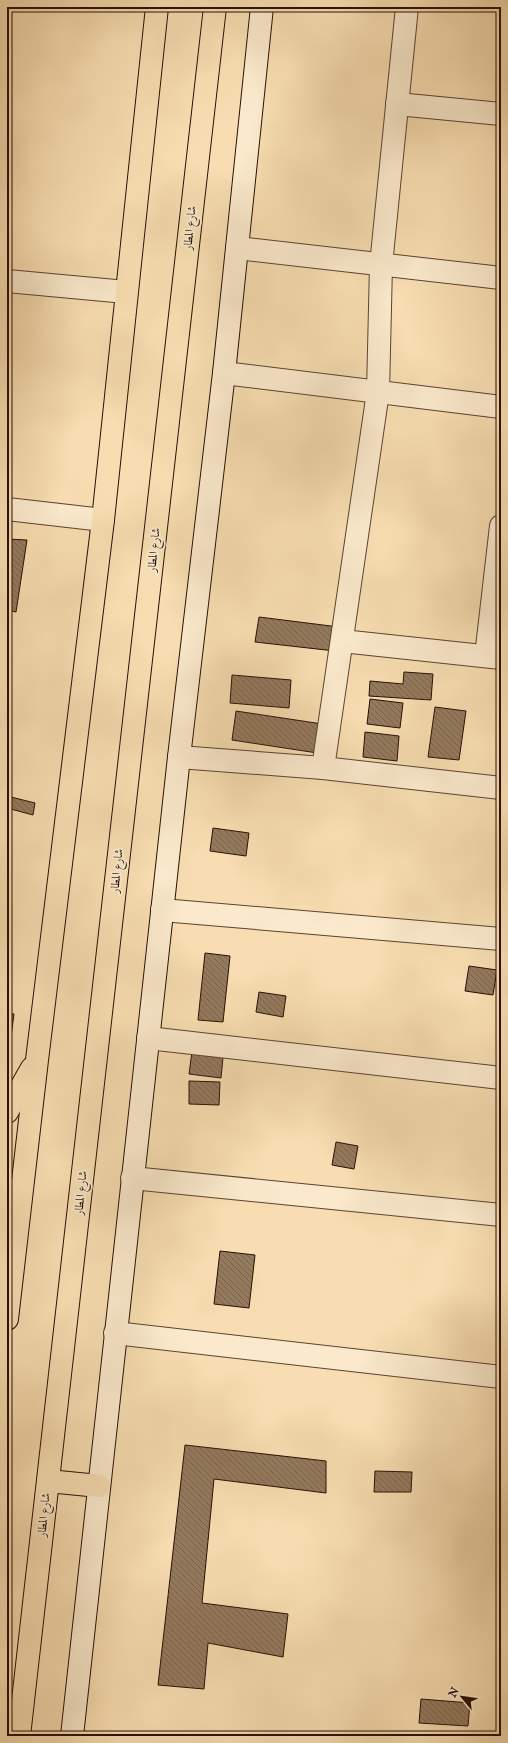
<svg xmlns="http://www.w3.org/2000/svg" width="508" height="1743" font-family="'IM FELL English',Amiri,serif">
  <defs>
    <pattern id="building-back-hatch" width="6" height="6" patternUnits="userSpaceOnUse"><rect width="6" height="6" fill="#947a5e"/><path d="M-1 5l2 2M0 0l6 6M5-1l2 2" fill="none" stroke="#79624b"/></pattern>
  </defs>
  <rect width="100%" height="100%" fill="#f7ddb1"/>
  <filter id="stains"><feTurbulence type="fractalNoise" baseFrequency=".005" numOctaves="4"/><feColorMatrix values="0 0 0 0 .2 0 0 0 0 .09 0 0 0 0 .02 0 0 0 .5 -.17"/></filter>
  <radialGradient id="worn" r=".72"><stop offset=".6" stop-color="#630" stop-opacity="0"/><stop offset="1" stop-color="#630" stop-opacity=".3"/></radialGradient>
  <g fill="url(#building-back-hatch)" stroke="#280f04">
    <path d="M7 539 27 540 16 612 7 610Z"/>
    <path d="M259 617 339 627 335 651 255 642Z"/>
    <path d="M404 672 433 674 431 700 369 696 370 681 403 684Z"/>
    <path d="M232 675 291 680 289 708 230 703Z"/>
    <path d="M370 699 403 703 400 728 367 724Z"/>
    <path d="M435 707 466 711 459 760 428 757Z"/>
    <path d="M236 711 329 725 324 754 232 740Z"/>
    <path d="M365 732 399 736 397 761 363 757Z"/>
    <path d="M7 796 35 803 33 815 7 808Z"/>
    <path d="M213 828 249 833 246 856 210 851Z"/>
    <path d="M205 953 230 956 223 1022 198 1020Z"/>
    <path d="M469 966 497 970 493 995 465 991Z"/>
    <path d="M259 992 286 996 283 1017 256 1012Z"/>
    <path d="M7 1013 14 1014 7 1066Z"/>
    <path d="M193 1044 224 1047 221 1078 189 1074Z"/>
    <path d="M189 1081 220 1082 219 1105 189 1104Z"/>
    <path d="M336 1142 358 1146 354 1169 332 1165Z"/>
    <path d="M220 1251 255 1255 249 1308 214 1304Z"/>
    <path d="M185 1445 326 1461V1493L214 1479 202 1603 288 1614 283 1657 208 1643 204 1689 158 1685Z"/>
    <path d="M375 1471 412 1472 411 1492H374Z"/>
    <path d="M421 1699 470 1703 468 1726 419 1723Z"/>
  </g>
  <g fill="none" stroke-linecap="round" stroke-linejoin="round">
    <defs>
      <g id="street">
        <path d="M397 104 501 114"/>
        <path d="M237 248 501 278"/>
        <path d="M7 281 126 292"/>
        <path d="M224 373 501 407"/>
        <path d="M7 509 103 520"/>
        <path d="M342 641 501 658"/>
        <path d="M486 656 501 526"/>
        <path d="M179 757 323 768 501 788"/>
        <path d="M323 768 378 392 381 265 407 7"/>
        <path d="M162 910 501 939"/>
        <path d="M148 1038 501 1078"/>
        <path d="M132 1178 501 1215"/>
        <path d="M115 1333 501 1377"/>
      </g>
      <path id="secondary" d="M72 1736 179 757 224 373 262 7"/>
      <g id="primary">
        <path d="M7 1112 32 1068"/>
        <path d="M7 1319 37 1060 103 520 157 7"/>
        <path d="M48 1481 99 1486"/>
        <path d="M19 1736 215 7"/>
      </g>
    </defs>
    <use href="#street" stroke="#5c422f" stroke-width="24"/>
    <use href="#secondary" stroke="#280f04" stroke-width="24"/>
    <use href="#primary" stroke="#280f04" stroke-width="24"/>
    <use href="#street" stroke="#fae9cc" stroke-width="22"/>
    <use href="#secondary" stroke="#fae9cc" stroke-width="22"/>
    <use href="#primary" stroke="#f7ddb1" stroke-width="22"/>
  </g>
  <g text-anchor="middle" dominant-baseline="central" stroke-width="3.5" stroke-linejoin="round" paint-order="stroke">
    <g font-size="12" fill="#280f04" stroke="#fae9cc">
      <text transform="translate(190 228) rotate(-84)">شارع المطار</text>
      <text transform="translate(154 550) rotate(-84)">شارع المطار</text>
      <text transform="translate(117 871) rotate(-84)">شارع المطار</text>
      <text transform="translate(81 1193) rotate(-84)">شارع المطار</text>
      <text transform="translate(44 1515) rotate(-84)">شارع المطار</text>
    </g>
  </g>
  <rect width="508" height="1743" fill="none" stroke="#f7ddb1" stroke-width="24"/>
  <rect x="8" y="8" width="492" height="1727" fill="none" stroke="#280f04" stroke-width="2"/>
  <rect x="12" y="12" width="484" height="1719" fill="none" stroke="#280f04"/>
  <g transform="translate(462 1697) rotate(299)" stroke="#fae9cc" stroke-width="3" paint-order="stroke">
  <path d="M0-3L7 15L0 10L-7 15Z" fill="#280f04"/>
  <text y="-6" font-size="11" font-weight="bold" text-anchor="middle" fill="#280f04">N</text>
  </g>
  <rect width="100%" height="100%" filter="url(#stains)"/>
  <rect width="100%" height="100%" fill="url(#worn)"/>
</svg>
